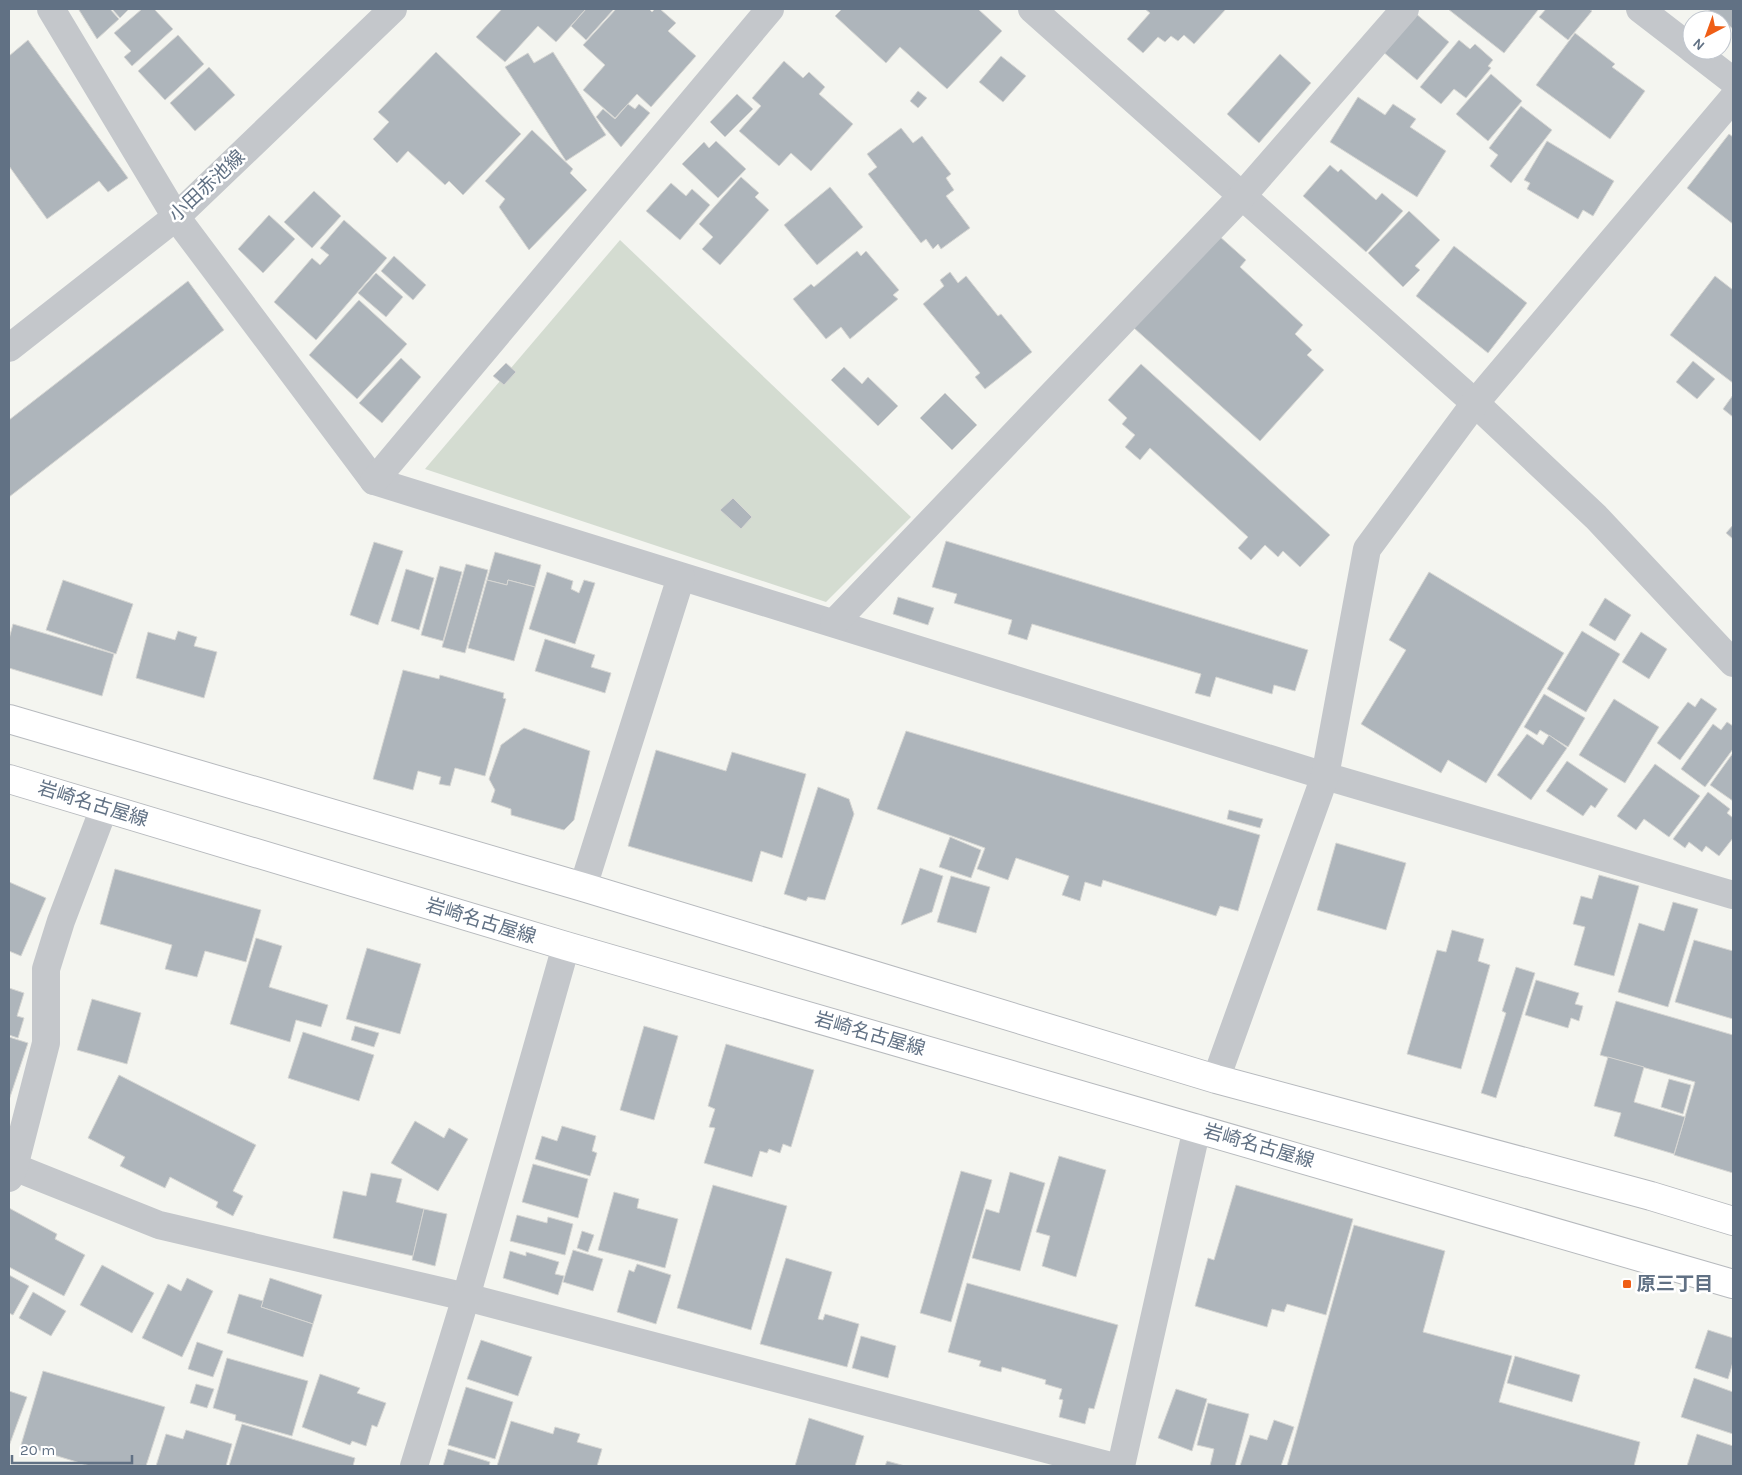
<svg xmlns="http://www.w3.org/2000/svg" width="1742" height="1475" font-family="Karla,'Noto Sans JP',sans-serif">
  <rect width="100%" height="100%" fill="#f4f5f0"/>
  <path fill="#d4dcd1" d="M620 240 911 517 826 602 425 469Z"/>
  <g fill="#aeb5bb" stroke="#d6d6d3">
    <path d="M80 9H110L119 19 97 39 79 10Z"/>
    <path d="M112 9H129L120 18Z"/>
    <path d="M142 9H154L173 29 132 66 124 57 131 51 114 33Z"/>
    <path d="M502 9H586L556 42 538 26 505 62 476 37Z"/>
    <path d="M586 9H614L586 40 571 26Z"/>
    <path d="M616 9H649L652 12 655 9H660L676 23 668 31 696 56 651 107 637 94 615 118 583 90 605 65 583 45Z"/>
    <path d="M842 9H978L1002 31 947 89 900 47 886 63 835 16Z"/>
    <path d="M1145 9H1226L1194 44 1184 35 1178 41 1171 36 1165 42 1158 37 1143 53 1127 39 1150 13Z"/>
    <path d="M1448 9H1536L1538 10 1504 53Z"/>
    <path d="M1546 9H1589L1592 11 1568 40 1539 17Z"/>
    <path d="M1707 9H1733V29L1722 20Z"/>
    <path d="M1414 12 1449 42 1417 80 1382 51Z"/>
    <path d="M1575 33 1615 64 1612 67 1645 91 1610 139 1536 85Z"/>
    <path d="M178 35 204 64 165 100 138 71Z"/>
    <path d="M28 40 128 178 108 192 99 181 47 219 9 166V56Z"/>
    <path d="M1459 40 1470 49 1475 44 1493 60 1488 66 1491 68 1466 98 1454 89 1441 104 1420 87Z"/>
    <path d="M436 52 521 134 463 195 449 181 445 185 408 151 397 163 373 139 389 122 378 112Z"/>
    <path d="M553 52 606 135 566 161 505 67 528 53 534 63Z"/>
    <path d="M1280 54 1311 83 1259 143 1227 114Z"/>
    <path d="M1001 56 1026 76 1003 102 979 82Z"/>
    <path d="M784 61 803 78 809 72 825 87 819 94 853 124 811 171 791 153 779 166 739 131 761 106 752 98Z"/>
    <path d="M209 67 235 95 195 131 170 103Z"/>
    <path d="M1491 74 1522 101 1488 141 1456 114Z"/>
    <path d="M918 91 927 98 918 108 910 101Z"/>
    <path d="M737 94 753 109 725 137 710 122Z"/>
    <path d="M1358 97 1385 115 1393 104 1416 119 1410 127 1446 151 1417 197 1330 142Z"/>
    <path d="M628 104 635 109 639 104 650 113 621 147 596 117 603 109 615 119Z"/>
    <path d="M1521 106 1552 130 1511 183 1490 166 1498 155 1489 148Z"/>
    <path d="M901 128 913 143 922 136 951 174 946 178 954 190 946 196 970 228 941 249 938 244 933 249 926 239 921 243 868 174 877 167 867 154Z"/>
    <path d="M532 130 573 169 570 173 587 190 529 250 499 207 505 199 485 181Z"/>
    <path d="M1729 134 1733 137V224L1687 188Z"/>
    <path d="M716 141 746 169 718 198 682 164 704 142 709 148Z"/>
    <path d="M1547 141 1614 181 1593 216 1583 210 1578 219 1527 189 1530 183 1524 180Z"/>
    <path d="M1330 165 1338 172 1341 169 1376 200 1382 193 1403 211 1366 252 1303 196Z"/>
    <path d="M741 177 759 193 755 197 769 210 720 265 702 249 713 237 699 224Z"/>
    <path d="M671 183 686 196 692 189 710 205 680 240 646 211Z"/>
    <path d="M830 187 863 227 817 265 784 225Z"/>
    <path d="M314 191 341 216 312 248 284 222Z"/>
    <path d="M1409 211 1440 240 1415 266 1420 270 1403 287 1368 253Z"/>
    <path d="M269 215 295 239 263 273 238 249Z"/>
    <path d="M344 220 387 258 316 340 274 302 312 258 320 265 329 255 320 248Z"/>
    <path d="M1218 235 1246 260 1240 267 1303 325 1295 334 1312 350 1307 355 1324 370 1260 441 1134 328Z"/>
    <path d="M1454 246 1527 303 1488 353 1416 296Z"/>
    <path d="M857 251 861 256 866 251 899 290 893 295 898 299 850 339 841 327 826 339 793 299 811 284 814 287Z"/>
    <path d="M394 256 426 285 413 300 381 271Z"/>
    <path d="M950 272 958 283 966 276 998 316 1001 314 1032 352 985 389 975 377 980 373 923 304 944 286 940 280Z"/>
    <path d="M376 273 403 297 386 317 358 293Z"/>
    <path d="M1715 276 1733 290V383L1670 335Z"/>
    <path d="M188 281 224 330 9 497V420Z"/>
    <path d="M359 300 407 344 357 399 309 355Z"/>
    <path d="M401 358 421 377 382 423 359 403Z"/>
    <path d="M1693 361 1715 379 1697 399 1676 382Z"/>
    <path d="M506 363 516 372 504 385 493 376Z"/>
    <path d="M1141 364 1330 535 1300 567 1283 551 1278 557 1265 545 1251 560 1238 548 1248 537 1150 448 1140 460 1125 447 1135 435 1122 424 1127 418 1108 400Z"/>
    <path d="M844 367 862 384 868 377 898 406 878 426 831 380Z"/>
    <path d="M945 393 977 425 952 450 920 418Z"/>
    <path d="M1733 395V417L1723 409Z"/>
    <path d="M733 498 752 517 741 529 720 510Z"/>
    <path d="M1733 525V539L1726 533Z"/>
    <path d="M946 541 1308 650 1295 691 1274 685 1272 694 1216 677 1210 697 1195 693 1201 674 1032 624 1027 640 1008 634 1012 620 954 603 957 594 932 587Z"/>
    <path d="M374 542 403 551 378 625 350 615Z"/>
    <path d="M495 552 541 565 535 587 508 580 507 585 487 580Z"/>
    <path d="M466 564 488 570 465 653 442 647Z"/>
    <path d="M440 566 462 572 443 641 421 635Z"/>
    <path d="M406 569 434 578 419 630 391 621Z"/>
    <path d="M547 572 573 581 571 589 579 593 584 580 595 583 575 644 529 629Z"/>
    <path d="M1429 572 1564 653 1486 783 1448 760 1441 773 1361 724 1406 650 1389 640Z"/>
    <path d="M63 580 133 604 116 654 46 630Z"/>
    <path d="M487 580 507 585 508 580 535 587 514 661 468 648Z"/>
    <path d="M898 597 934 608 928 625 893 614Z"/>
    <path d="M1605 598 1631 615 1615 641 1589 625Z"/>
    <path d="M13 624 114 654 102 696 9 668V639Z"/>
    <path d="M178 631 197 637 194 646 217 652 204 698 136 678 148 632 175 640Z"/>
    <path d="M1582 631 1620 654 1586 712 1547 689Z"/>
    <path d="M1641 632 1667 649 1649 679 1622 662Z"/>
    <path d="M545 639 595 655 591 667 611 673 605 693 535 671Z"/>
    <path d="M403 670 439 679 440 675 504 693 503 698 506 699 485 776 455 768 450 786 439 784 441 777 418 771 413 790 373 779Z"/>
    <path d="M1544 694 1585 718 1568 747 1540 730 1537 735 1524 727Z"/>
    <path d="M1701 698 1717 709 1680 760 1657 743 1688 702 1695 707Z"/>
    <path d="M1614 699 1659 727 1625 783 1579 755Z"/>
    <path d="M1727 722 1733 726V749L1705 787 1681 769 1713 724 1721 730Z"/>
    <path d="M524 728 590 751 574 820 564 830 511 815V809L491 802 495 790 489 779 501 745Z"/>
    <path d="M906 731 1260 835 1238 911 1220 906 1216 916 1103 880 1101 887 1085 882 1080 901 1062 895 1069 876 1016 858 1008 880 977 869 985 848 877 809Z"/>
    <path d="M1527 734 1543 745 1549 735 1567 748 1531 800 1497 775Z"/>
    <path d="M656 750 726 771 732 752 806 774 782 858 761 851 752 882 628 846Z"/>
    <path d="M1733 753V801L1710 785Z"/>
    <path d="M1567 761 1608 789 1595 808 1591 805 1583 816 1546 791Z"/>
    <path d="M1655 764 1700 796 1669 837 1644 819 1636 830 1617 816Z"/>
    <path d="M818 787 849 799 854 814 825 900 808 897 806 901 784 894Z"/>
    <path d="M1708 792 1730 809 1727 813 1733 818V838L1719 856 1706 846 1702 852 1689 842 1685 848 1673 839Z"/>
    <path d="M1229 810 1263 819 1260 828 1227 819Z"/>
    <path d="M950 837 981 850 971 878 939 867Z"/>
    <path d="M1336 843 1406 863 1386 930 1317 910Z"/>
    <path d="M920 868 943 876 932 912 901 925Z"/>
    <path d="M115 869 261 910 246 962 205 951 197 977 165 969 172 945 100 924Z"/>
    <path d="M1599 875 1639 886 1614 976 1574 965 1585 927 1573 924 1581 896 1592 899Z"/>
    <path d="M951 876 990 887 976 933 937 922Z"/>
    <path d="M9 882 46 898 21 956 9 951Z"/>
    <path d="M1673 902 1698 909 1668 1007 1618 992 1639 923 1664 931Z"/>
    <path d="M1452 930 1484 939 1478 961 1490 965 1461 1069 1407 1054 1437 950 1446 952Z"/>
    <path d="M256 938 282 946 269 987 328 1005 321 1027 296 1020 290 1042 230 1024Z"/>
    <path d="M1694 940 1733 951V1019L1675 1002Z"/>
    <path d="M367 948 421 964 400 1034 346 1019Z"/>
    <path d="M1516 967 1535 973 1496 1098 1481 1093 1506 1013 1502 1011Z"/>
    <path d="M1536 980 1579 993 1575 1004 1583 1006 1579 1021 1571 1018 1568 1028 1525 1015Z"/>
    <path d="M9 988 24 993 17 1016 24 1018 18 1038 9 1035Z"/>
    <path d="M92 999 141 1013 127 1064 77 1050Z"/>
    <path d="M1616 1001 1733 1035V1173L1674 1155 1695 1082 1600 1055Z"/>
    <path d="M355 1026 379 1033 374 1047 351 1040Z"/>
    <path d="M644 1026 678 1036 654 1120 620 1110Z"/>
    <path d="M303 1032 374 1055 359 1101 288 1078Z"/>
    <path d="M9 1037 28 1043 9 1100Z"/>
    <path d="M726 1044 814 1070 791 1147 783 1144 780 1153 769 1149 767 1153 760 1151 752 1177 704 1163 715 1128 709 1127 715 1109 708 1106Z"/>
    <path d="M1608 1057 1644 1067 1634 1102 1685 1117 1674 1154 1614 1136 1621 1113 1594 1106Z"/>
    <path d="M119 1075 256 1145 233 1191 243 1196 233 1216 216 1207 218 1202 170 1177 165 1188 120 1166 125 1157 88 1138Z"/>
    <path d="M1669 1079 1691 1085 1683 1114 1661 1107Z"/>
    <path d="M415 1121 444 1138 449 1128 468 1139 438 1191 391 1163Z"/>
    <path d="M562 1126 596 1136 592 1151 597 1153 590 1176 535 1159 542 1136 557 1141Z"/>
    <path d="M1059 1156 1106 1170 1076 1277 1042 1266 1050 1236 1036 1232Z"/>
    <path d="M533 1164 588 1179 578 1218 522 1202Z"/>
    <path d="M961 1171 992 1180 951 1322 920 1313Z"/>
    <path d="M1010 1172 1045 1183 1020 1271 972 1258 986 1209 999 1213Z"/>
    <path d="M371 1173 402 1179 396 1202 424 1209 413 1256 333 1238 343 1191 366 1196Z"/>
    <path d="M713 1185 787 1206 751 1330 677 1308Z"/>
    <path d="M1236 1185 1353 1219 1326 1315 1287 1304 1284 1312 1272 1309 1267 1327 1195 1306 1208 1258 1214 1260Z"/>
    <path d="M614 1192 639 1199 637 1208 678 1219 665 1268 598 1250Z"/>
    <path d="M9 1208 57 1234 55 1239 85 1255 64 1296 9 1267Z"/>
    <path d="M424 1209 447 1214 435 1266 412 1260Z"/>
    <path d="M517 1215 547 1223 548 1217 573 1224 565 1255 510 1241Z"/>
    <path d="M1354 1225 1445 1251 1423 1332 1512 1356 1499 1402 1640 1442 1634 1466H1287Z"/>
    <path d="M582 1231 594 1235 588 1252 577 1248Z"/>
    <path d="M573 1250 603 1259 593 1291 563 1282Z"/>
    <path d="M510 1251 526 1256V1252L559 1262 555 1274 564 1276 558 1295 503 1278Z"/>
    <path d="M786 1258 832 1272 818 1319 823 1320 825 1314 859 1324 847 1367 760 1344Z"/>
    <path d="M637 1264 671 1275 656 1324 617 1312 629 1270 634 1272Z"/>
    <path d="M102 1265 154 1293 132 1333 80 1305Z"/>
    <path d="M9 1275 29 1286 13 1315 9 1313Z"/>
    <path d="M187 1278 213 1291 182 1357 142 1338 168 1284 181 1291Z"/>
    <path d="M270 1278 322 1295 313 1324 261 1307Z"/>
    <path d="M967 1283 1118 1325 1094 1409 1089 1408 1085 1424 1059 1417 1063 1400 1059 1399 1062 1389 1045 1384 1046 1380 1002 1367 1001 1372 979 1366 981 1361 948 1352Z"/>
    <path d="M33 1292 66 1311 51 1336 19 1318Z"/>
    <path d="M239 1294 263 1301 261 1307 313 1324 303 1357 227 1333Z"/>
    <path d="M1708 1330 1733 1338V1362L1728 1379 1695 1368Z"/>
    <path d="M861 1336 896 1346 888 1378 852 1368Z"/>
    <path d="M481 1340 532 1357 518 1396 467 1379Z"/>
    <path d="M197 1342 223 1351 213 1377 188 1369Z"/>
    <path d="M1515 1356 1580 1375 1572 1402 1507 1383Z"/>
    <path d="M227 1358 308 1381 292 1436 235 1420 236 1415 213 1408Z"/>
    <path d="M43 1371 165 1407 146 1466H90L21 1445Z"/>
    <path d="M320 1374 360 1388 357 1393 386 1403 377 1427 372 1425 366 1446 352 1441 350 1445 302 1427Z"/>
    <path d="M1694 1378 1733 1392V1434L1681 1417Z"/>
    <path d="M196 1384 214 1389 207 1408 190 1403Z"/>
    <path d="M466 1387 513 1402 495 1459 448 1445Z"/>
    <path d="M1176 1389 1207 1399 1192 1451 1158 1438Z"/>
    <path d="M9 1391 27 1397 9 1446Z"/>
    <path d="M1208 1403 1249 1414 1235 1466H1210L1214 1449 1197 1445Z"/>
    <path d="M809 1418 864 1436 855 1466H795Z"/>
    <path d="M1274 1420 1294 1427 1281 1466H1240L1250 1435 1267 1440Z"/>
    <path d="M511 1421 553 1434 555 1427 580 1434 577 1442 602 1449 597 1466H497Z"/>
    <path d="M242 1424 355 1458 353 1466H229Z"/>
    <path d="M186 1430 232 1444 226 1466H156L166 1434 183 1439Z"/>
    <path d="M1697 1434 1733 1446V1466H1687Z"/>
    <path d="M448 1449 490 1462 489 1466H443Z"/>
    <path d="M887 1461 905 1466H885Z"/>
  </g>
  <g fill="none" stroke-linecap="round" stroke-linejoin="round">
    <defs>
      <g id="major">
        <path d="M9 719 583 887 1216 1079 1651 1196 1733 1221"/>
        <path d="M9 779 566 946 1733 1284"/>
      </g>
    </defs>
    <use href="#major" stroke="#b7babe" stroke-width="30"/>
    <g stroke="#c4c7cb" stroke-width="28">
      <path d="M51 9 176 217 374 481 1325 776 1733 895"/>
      <path d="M1032 9 1475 403 1596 517 1733 663"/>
      <path d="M1640 9 1692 49"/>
      <path d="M1693 50 1733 81"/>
      <path d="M9 348 176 217 393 9"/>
      <path d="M374 481 770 9"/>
      <path d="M834 623 1242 196 1405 9"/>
      <path d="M583 887 681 577"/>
      <path d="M1216 1079 1325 776 1367 549 1475 403 1733 98"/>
      <path d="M9 1165 159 1225 466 1297 1111 1466"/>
      <path d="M9 1178 14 1167 46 1043V969L61 921 104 808"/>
      <path d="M414 1466 466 1297 566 946"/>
      <path d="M1121 1466 1197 1128"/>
    </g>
    <use href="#major" stroke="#fff" stroke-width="28"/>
  </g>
  <rect fill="#ef5e16" stroke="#fff" stroke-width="2" x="1622" y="1279" width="10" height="10" rx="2.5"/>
  <g text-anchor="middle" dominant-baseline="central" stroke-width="5" stroke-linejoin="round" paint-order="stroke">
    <g font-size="19" fill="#617184" stroke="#fff">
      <text transform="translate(207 186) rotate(-43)">小田赤池線</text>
      <text transform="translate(93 804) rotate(17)">岩崎名古屋線</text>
      <text transform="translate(481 921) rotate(17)">岩崎名古屋線</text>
      <text transform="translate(870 1034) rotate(16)">岩崎名古屋線</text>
      <text transform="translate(1259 1146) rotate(16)">岩崎名古屋線</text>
    </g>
    <g font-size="19" font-weight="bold" fill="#617184" stroke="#fff" text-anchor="start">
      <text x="1637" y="1284">原三丁目</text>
    </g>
  </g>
  <rect width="1742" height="1475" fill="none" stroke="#617184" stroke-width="20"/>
  <g transform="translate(1707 35) rotate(221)"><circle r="24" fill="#ffffff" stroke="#c0c6ce"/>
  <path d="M0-4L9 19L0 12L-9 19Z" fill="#ef5e16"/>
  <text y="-8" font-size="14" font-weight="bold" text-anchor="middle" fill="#617184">N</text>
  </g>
  <path d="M12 1455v8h120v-8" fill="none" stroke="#617184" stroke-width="2.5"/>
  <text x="20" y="1455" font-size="15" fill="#617184" stroke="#ffffff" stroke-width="4" paint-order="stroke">20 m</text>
</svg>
